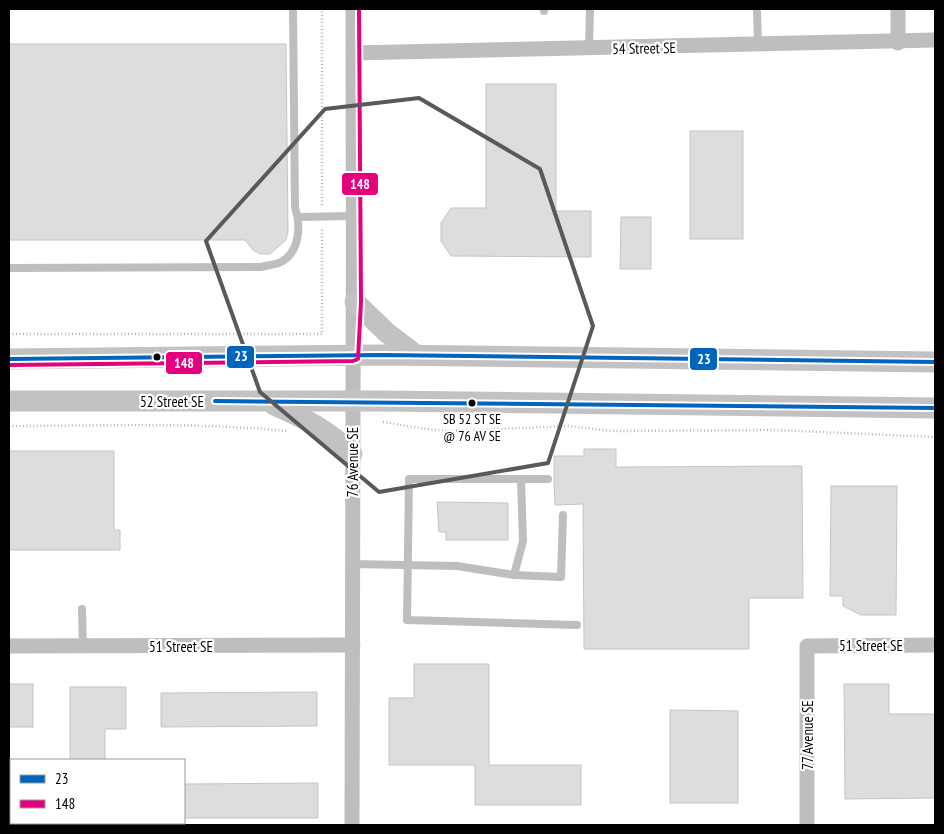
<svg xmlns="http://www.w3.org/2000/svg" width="944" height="834" font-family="'PT Sans Narrow',sans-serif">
  <rect width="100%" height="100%" fill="#fff"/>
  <g fill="#ddd" stroke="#c5c5c5">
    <path d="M9 44H286L288 232 286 240 270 254H260L253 250 245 240H9Z"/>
    <path d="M486 84H556V211H591V257L451 256 441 241V223L451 208H486Z"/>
    <rect x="690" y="131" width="53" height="108"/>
    <path d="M621 217H651V269H620Z"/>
    <path d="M584 449H616V467L802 466 803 598H749V649H584L583 504 555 505 554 484V456H584Z"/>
    <path d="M9 451H114V530H120V550H9Z"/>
    <path d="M831 486H897L896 615H861L843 606V596H830Z"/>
    <path d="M437 502 508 503V540H446V532H439Z"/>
    <path d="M414 664H489V765H581V805H475V765H389V698H414Z"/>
    <rect x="9" y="684" width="24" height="43"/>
    <path d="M844 684H889V714H935V798L845 799Z"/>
    <path d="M70 687H126V729H105V760H70Z"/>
    <path d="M317 692V726L161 727V693Z"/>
    <path d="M670 710 738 711V803H670Z"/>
    <path d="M318 783V818H184V784Z"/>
  </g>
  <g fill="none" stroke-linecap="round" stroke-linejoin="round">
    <g stroke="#b8b8b8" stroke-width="2.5" stroke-dasharray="1 2.5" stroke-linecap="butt">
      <path d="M322 205V9"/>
      <path d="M9 334H322V228"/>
      <path d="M383 422 426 429 452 431 568 426 612 431 775 430 935 437"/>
      <path d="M9 426C101 426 195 422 287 431"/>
    </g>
    <g stroke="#bebebe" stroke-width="8">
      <path d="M544 9V11"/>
      <path d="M757 9 758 45"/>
      <path d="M589 49 590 9"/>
      <path d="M298 217 354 216"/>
      <path d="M9 268 261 267C267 265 275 265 281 262 300 252 301 225 295 207L293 9"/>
      <path d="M548 479H409L407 620 577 625"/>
      <path d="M352 564 457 566 514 575 561 577 563 515"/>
      <path d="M514 575 523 541 521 479"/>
      <path d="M82 609 83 646"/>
    </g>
    <g stroke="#bebebe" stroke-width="15">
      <path d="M898 43V9"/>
      <path d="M353 53 935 40"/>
      <path d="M9 646 353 645"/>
      <path d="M352 825C353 553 354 281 353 9"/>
      <path d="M807 825V646L935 645"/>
    </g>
    <g stroke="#c2c2c2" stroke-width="21">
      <path d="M355 302 386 332 416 355"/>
      <path d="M9 359 382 355 935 362"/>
      <path d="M9 401H383L935 408"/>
      <path d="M274 405C305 418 329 431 352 454"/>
    </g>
    <defs>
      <g id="bus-1">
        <path d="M9 359 382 355 935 362"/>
        <path d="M215 401 935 408"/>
      </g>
      <path id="bus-2" d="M9 365 353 361 358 359 361 302 359 9"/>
    </defs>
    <use href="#bus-1" stroke="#fff" stroke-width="8"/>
    <use href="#bus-2" stroke="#fff" stroke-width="8"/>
    <use href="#bus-1" stroke="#0065bd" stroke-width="4"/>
    <use href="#bus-2" stroke="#e5007d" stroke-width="4"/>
  </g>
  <path fill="none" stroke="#595959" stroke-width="4" stroke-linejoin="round" d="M419 98 540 169 593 326 548 463 379 492 260 392 206 241 325 109Z"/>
  <g fill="#000" stroke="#fff" stroke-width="2">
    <circle cx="157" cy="357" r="4.5"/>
    <circle cx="472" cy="403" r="4.5"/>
  </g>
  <g text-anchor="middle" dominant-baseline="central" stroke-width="4.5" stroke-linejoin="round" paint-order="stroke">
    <g font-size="14" fill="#000" stroke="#fff">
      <text x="472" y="419">SB 52 ST SE<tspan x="472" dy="17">@ 76 AV SE</tspan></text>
    </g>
    <g font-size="15" fill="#000" stroke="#fff">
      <text transform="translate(644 48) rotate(-1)">54 Street SE</text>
      <text x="172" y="401">52 Street SE</text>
      <text transform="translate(352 462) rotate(-90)">76 Avenue SE</text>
      <text x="871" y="645">51 Street SE</text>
      <text x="181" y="646">51 Street SE</text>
      <text transform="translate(807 735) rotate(-90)">77 Avenue SE</text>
    </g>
  </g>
  <g stroke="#fff" stroke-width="2">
    <rect x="341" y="172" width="38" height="24" rx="5" fill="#e5007d"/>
    <rect x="226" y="345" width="29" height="24" rx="5" fill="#0065bd"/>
    <rect x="689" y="347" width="29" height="24" rx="5" fill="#0065bd"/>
    <rect x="165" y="351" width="38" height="24" rx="5" fill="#e5007d"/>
  </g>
  <g font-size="14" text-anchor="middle" font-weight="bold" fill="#fff">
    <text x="360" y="189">148</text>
    <text x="241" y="361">23</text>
    <text x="704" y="364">23</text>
    <text x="184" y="368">148</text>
  </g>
  <rect width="944" height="834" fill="none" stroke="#000000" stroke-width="20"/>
  <rect x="10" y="759" width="175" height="65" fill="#ffffff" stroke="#999999"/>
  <rect x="20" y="775" width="25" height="8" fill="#0065bd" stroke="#999999"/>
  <text x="55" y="784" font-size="15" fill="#000000">23</text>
  <rect x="20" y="800" width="25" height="8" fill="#e5007d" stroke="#999999"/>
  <text x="55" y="809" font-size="15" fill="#000000">148</text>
</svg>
